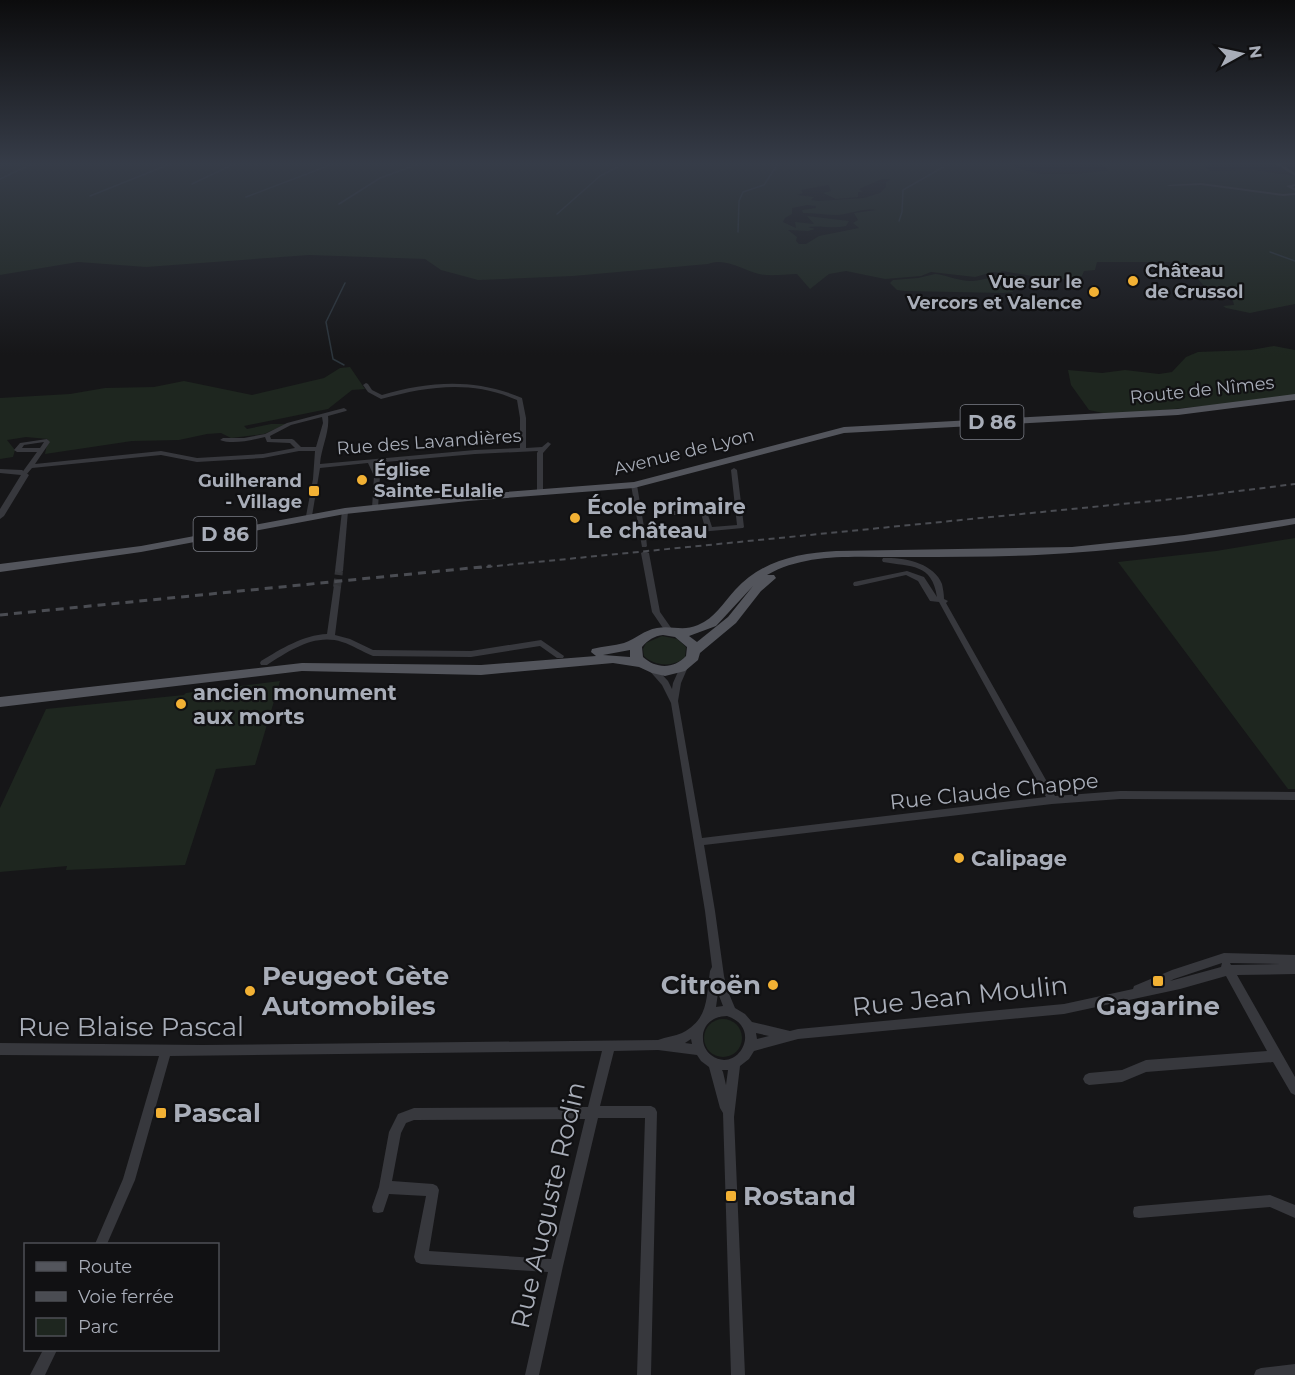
<svg xmlns="http://www.w3.org/2000/svg" width="1295" height="1375" font-family="Montserrat,sans-serif">
  <rect width="100%" height="100%" fill="#161618"/>
  <g fill="#1e261f" fill-rule="evenodd">
    <path d="M0 162H1006C1035 180 1074 174 1106 171L1109 169 1093 162H1218L1204 167 1211 171 1254 170 1295 176V304L1250 313 1226 308 1223 306 1234 305 1233 301 1204 286 1190 270 1171 262H1097L1095 270 1084 271 1082 276C1061 284 1025 274 1001 271L1002 273 993 272 975 277 931 272 921 276 885 279 846 271 829 274 810 289 797 274C785 274 771 277 759 274 742 270 726 257 708 264L573 276 478 280 441 270 425 259 309 255 146 267 78 262 0 275ZM882 179H891L886 182V187L880 193 864 198 818 201 811 200 814 197 797 195 803 193 801 190 828 185 831 191 823 193 836 199 858 197V192H863L859 189ZM807 205 816 206V208L802 210 803 213C815 213 826 215 838 215 851 214 862 208 876 210L854 213 858 220 853 223 859 228 819 236 806 244H799L796 241 797 237 788 230 808 231 815 229 808 227C820 225 833 229 846 226L849 221 807 216 814 224 795 222 796 228 783 222 785 218 792 214V208Z"/>
    <path d="M935 274C948 275 960 282 973 281 989 280 1012 268 1024 281L1021 282 1022 287 1012 288 1013 292 1002 293 904 291 897 290 890 283 893 280 918 278Z"/>
    <path d="M1274 346 1295 350V397L1112 415 1089 410 1071 385 1068 370 1102 373 1125 370 1159 374 1172 372 1186 357 1198 352 1251 350Z"/>
    <path d="M350 367 365 389 352 390 328 409 244 426 247 429 271 424H286L264 434 231 438 221 433 207 434 179 440 132 441 45 454 48 439 26 437 7 440 15 450 13 457 0 459V398L70 394 105 388 154 387 184 381 252 395 324 378 340 368Z"/>
    <path d="M1295 538V789H1288L1118 562 1216 551Z"/>
    <path d="M662 636 677 639 686 647 685 657C675 667 655 667 644 656L643 649 646 643Z"/>
    <path d="M280 681 255 765 216 769 185 865 66 870 67 866 0 872V808L46 709 184 695 186 693Z"/>
    <circle cx="723" cy="1038" r="19"/>
  </g>
  <g fill="none" stroke-linecap="round" stroke-linejoin="round">
    <g stroke="#2c353c" stroke-width="1.5">
      <path d="M0 179 36 162"/>
      <path d="M192 184 238 162"/>
      <path d="M90 196 175 162"/>
      <path d="M246 197 338 162"/>
      <path d="M339 204 380 178 424 162"/>
      <path d="M557 214 600 176 627 162"/>
      <path d="M899 221 902 212 903 190 952 162"/>
      <path d="M738 232 739 201 743 192 764 185 779 162"/>
      <path d="M1270 252 1295 261"/>
      <path d="M344 365 333 359 326 322 345 283"/>
    </g>
    <path stroke="#333438" stroke-width="8" stroke-dasharray="8 4" stroke-linecap="butt" d="M337 587 339 571"/>
    <g fill="#37383d" fill-rule="evenodd">
      <path d="M1023 162H1080L1024 164Z"/>
      <path d="M1273 162H1278L1295 173V176Z"/>
      <path d="M1201 183 1283 194 1295 193V195L1283 196 1201 185 1169 186 1167 185Z"/>
      <path d="M1295 184V186L1292 187 1295 188V191L1286 186Z"/>
      <path d="M366 383 368 384 372 390 382 395C430 381 475 378 522 398L526 418V448L542 447 548 442 551 444 543 453V493L540 495 537 493V453L538 451 475 454 374 463 380 476 378 508 375 510 372 508 374 476 368 463 320 468 312 516 309 518 306 516 313 479 315 451H299L263 458 197 462 161 455 32 468 26 475 24 476 21 474 37 452H17L14 450 20 443 47 439 50 442 35 464 161 451 197 458 263 454 295 448 290 443 267 442 265 437C251 440 233 445 220 440L223 438H244L265 434 287 423 344 408 347 410 346 411 328 416C330 432 321 448 320 464L475 450 520 448V418L517 400C471 380 429 386 381 399L368 392 363 385ZM322 417 323 423 316 447H301L294 440 292 439H271L270 436 291 425ZM44 442 40 448H22L24 445Z"/>
      <path d="M734 468 737 470 744 527 743 528 646 537 647 546 646 547H642L631 485 632 484H636L637 485 645 533 705 528 701 513 674 515 671 513 674 511 734 507 735 508 732 510 707 512 712 527 737 525 731 470Z"/>
      <path d="M345 509 348 511 343 571 339 573 335 571 342 511Z"/>
      <path d="M645 551 649 553 660 612 674 632 673 634H667L652 612 641 553Z"/>
      <path d="M883 558C904 557 934 563 942 584 943 589 944 594 944 599L948 601 946 603 1055 796 1120 791 1295 792V800L1120 799 1052 804 704 845 715 911 724 976 727 989 735 1008 745 1014 752 1022 790 1031 798 1029 1064 1004 1133 989 1134 986 1172 970 1224 953 1295 955V974L1237 975 1295 1077V1095L1291 1093 1273 1062 1146 1072 1122 1082 1089 1085 1085 1083 1083 1079 1085 1075 1089 1073 1122 1070 1146 1060 1267 1051 1226 976 1180 989 1064 1014 798 1039 754 1051 749 1059 740 1066 734 1117 745 1375H731L723 1113 720 1108 709 1067 701 1061 697 1055 658 1050 614 1051 600 1106H651L655 1108 657 1112 651 1375H637L645 1118H598L563 1266 539 1375H525L548 1272 421 1264 416 1262 414 1257 426 1196 389 1194 383 1212 378 1213 373 1212 372 1207 379 1187 389 1132 398 1114 414 1108 588 1107 602 1051 170 1056 135 1180 107 1244H95L123 1179 159 1056 0 1055V1043L202 1045 658 1040C666 1037 675 1036 682 1033 709 1019 706 998 710 971L712 967 705 911 671 703 662 685 648 669 649 667H655L668 681 672 689 673 683 681 665 684 664 688 667 681 683 678 701 702 838 1046 797 939 602 930 601 918 581 906 575 857 586H854L853 584 854 582 907 571 924 577 937 597C932 563 911 567 883 562L882 560ZM1222 963 1221 967 1170 981 1174 979ZM1230 963 1280 964 1231 965ZM718 993 723 1006 716 1007ZM727 1016C764 1028 737 1075 711 1055 706 1051 703 1045 703 1039 702 1025 713 1016 727 1016ZM756 1033 769 1036 757 1039ZM691 1039 692 1044 685 1043ZM722 1070H728L726 1085 723 1072ZM585 1119 551 1259 429 1251 439 1190 437 1186 433 1184 392 1181 401 1133 406 1123 414 1120Z"/>
      <path d="M334 585H337L341 587 335 635 350 639 373 650 471 651 541 640 564 656 563 658H557L540 646 471 657 373 656C362 652 353 645 342 642 315 633 289 651 267 665H261L260 663 261 661C281 649 303 635 327 634Z"/>
      <path d="M1270 1195 1295 1205V1218L1270 1207 1139 1218 1134 1217 1133 1212 1134 1207 1139 1206Z"/>
      <path d="M43 1350H57L45 1375H30Z"/>
      <path d="M1295 1364V1375H1254L1256 1370 1261 1368Z"/>
    </g>
    <path fill="#37383d" fill-rule="evenodd" d="M0 469 22 470 29 475 4 516 0 519V509L21 475 0 473Z"/>
    <g fill="#53555c" fill-rule="evenodd">
      <path d="M1295 394V400L1178 415 844 433 634 488 468 501 345 514 141 552 0 572V564L141 546 345 508 468 495 634 482 844 427 1178 409Z"/>
      <path d="M1295 518V524C1210 539 1124 551 1037 555 995 557 952 557 909 557 862 558 809 551 767 575H774L776 578 761 591 736 623 700 653 698 660 685 671 665 676 652 673 639 667 613 663 481 675 302 671 0 707V697L302 663 481 665 596 656 591 652 592 649C603 646 614 646 624 643 636 639 644 630 657 628 672 625 682 632 698 625 715 618 723 603 735 590 761 561 798 553 836 551L1072 547 1184 535ZM753 586 728 617 697 642 689 636 716 626ZM663 635 675 637 687 647 686 656C674 669 656 669 643 657L642 647C648 640 654 636 663 635ZM630 650V657L603 655Z"/>
    </g>
    <path stroke="#4a4c52" stroke-width="2" stroke-dasharray="6 4.5" stroke-linecap="butt" d="M476 568 1183 498 1295 484"/>
    <path stroke="#4a4c52" stroke-width="3" stroke-dasharray="8 6" stroke-linecap="butt" d="M0 615 491 566"/>
  </g>
  <linearGradient id="sky" x2="0" y2="1"><stop stop-color="#0c0c0d"/><stop offset="0.46" stop-color="#363c48"/><stop offset="1" stop-color="#363c48" stop-opacity="0"/></linearGradient>
  <rect width="1295" height="355" fill="url(#sky)"/>
  <g fill="#f2b134" stroke="#111113" stroke-width="2">
    <circle cx="1133" cy="281" r="6"/>
    <circle cx="1094" cy="292" r="6"/>
    <circle cx="362" cy="480" r="6"/>
    <rect x="308" y="485" width="12" height="12" rx="3"/>
    <circle cx="575" cy="518" r="6"/>
    <circle cx="181" cy="704" r="6"/>
    <circle cx="959" cy="858" r="6"/>
    <rect x="1152" y="975" width="12" height="12" rx="3"/>
    <circle cx="773" cy="985" r="6"/>
    <circle cx="250" cy="991" r="6"/>
    <rect x="155" y="1107" width="12" height="12" rx="3"/>
    <rect x="725" y="1190" width="12" height="12" rx="3"/>
  </g>
  <g text-anchor="middle" dominant-baseline="central" stroke-width="4.5" stroke-linejoin="round" paint-order="stroke">
    <g font-size="18" font-weight="bold" fill="#a8adb8" stroke="#111113" text-anchor="start">
      <text x="1145" y="271">Château<tspan x="1145" dy="21">de Crussol</tspan></text>
      <text x="1082" y="282" text-anchor="end">Vue sur le<tspan x="1082" dy="21">Vercors et Valence</tspan></text>
      <text x="374" y="470">Église<tspan x="374" dy="21">Sainte-Eulalie</tspan></text>
      <text x="302" y="481" text-anchor="end">Guilherand<tspan x="302" dy="21">- Village</tspan></text>
    </g>
    <g font-size="18" fill="#a8adb8" stroke="#111113">
      <text transform="translate(1202 390) rotate(-6)">Route de Nîmes</text>
      <text transform="translate(429 442) rotate(-4)">Rue des Lavandières</text>
      <text transform="translate(684 452) rotate(-14)">Avenue de Lyon</text>
    </g>
    <g fill="#111113" stroke="#7b7e86" stroke-width="1.5">
      <rect x="960.5" y="405" width="63" height="34" rx="4.5"/>
      <rect x="193.5" y="517" width="63" height="34" rx="4.5"/>
    </g>
    <g font-size="20" font-weight="bold" fill="#a8adb8">
      <text x="992" y="422">D 86</text>
      <text x="225" y="534">D 86</text>
    </g>
    <g font-size="21" font-weight="bold" fill="#a8adb8" stroke="#111113" text-anchor="start">
      <text x="587" y="506">École primaire<tspan x="587" dy="24">Le château</tspan></text>
      <text x="193" y="692">ancien monument<tspan x="193" dy="24">aux morts</tspan></text>
      <text x="971" y="858">Calipage</text>
    </g>
    <g font-size="21" fill="#a8adb8" stroke="#111113">
      <text transform="translate(994 791) rotate(-6)">Rue Claude Chappe</text>
    </g>
    <g font-size="26" font-weight="bold" fill="#a8adb8" stroke="#111113" text-anchor="start">
      <text x="262" y="976">Peugeot Gète<tspan x="262" dy="30">Automobiles</tspan></text>
      <text x="761" y="985" text-anchor="end">Citroën</text>
      <text x="1158" y="1006" text-anchor="middle">Gagarine</text>
      <text x="173" y="1113">Pascal</text>
      <text x="743" y="1196">Rostand</text>
    </g>
    <g font-size="26" fill="#a8adb8" stroke="#111113">
      <text transform="translate(960 996) rotate(-6)">Rue Jean Moulin</text>
      <text x="131" y="1027">Rue Blaise Pascal</text>
      <text transform="translate(548 1205) rotate(-77)">Rue Auguste Rodin</text>
    </g>
  </g>
  <rect x="24" y="1243" width="195" height="108" fill="#111113" stroke="#4d4f55" stroke-width="1.5"/>
  <rect x="36" y="1262" width="30" height="9" fill="#53555c" stroke="#4d4f55" stroke-width="1.5"/>
  <text x="78" y="1273" font-size="18" fill="#a8adb8">Route</text>
  <rect x="36" y="1292" width="30" height="9" fill="#4a4c52" stroke="#4d4f55" stroke-width="1.5"/>
  <text x="78" y="1303" font-size="18" fill="#a8adb8">Voie ferrée</text>
  <rect x="36" y="1318" width="30" height="18" fill="#1e261f" stroke="#4d4f55" stroke-width="1.5"/>
  <text x="78" y="1333" font-size="18" fill="#a8adb8">Parc</text>
  <g transform="translate(1241 54) rotate(82)" stroke="#111113" stroke-width="4.5" paint-order="stroke">
  <path d="M0-4.5L10 22L0 15L-10 22Z" fill="#a8adb8"/>
  <text y="-9" font-size="16" font-weight="bold" text-anchor="middle" fill="#a8adb8">N</text>
  </g>
</svg>
